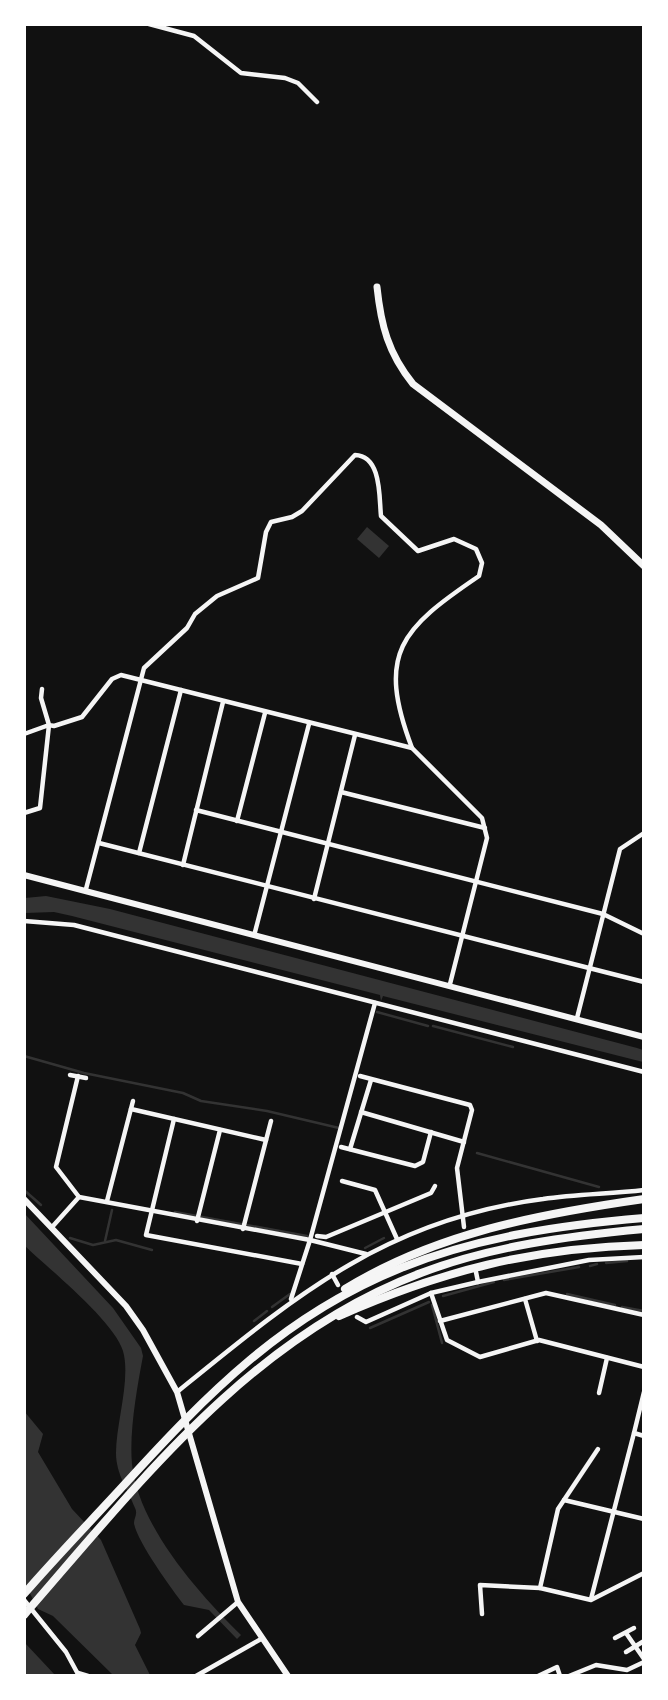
<svg xmlns="http://www.w3.org/2000/svg" width="668" height="1700" font-family="'Open Sans',sans-serif">
  <rect width="100%" height="100%" fill="#111"/>
  <g fill="#333">
    <path d="M367 527 389 546 379 558 357 539Z"/>
    <path d="M46 896 110 909 637 1048 643 1050V1062L383 996 381 1001 380 995 72 916 54 912 25 913V898Z"/>
    <path d="M24 1213 113 1308 141 1348 143 1356C137 1388 129 1432 132 1464 138 1525 198 1593 241 1635L237 1639 209 1610 184 1605C173 1591 136 1540 134 1523 134 1518 138 1514 135 1508 128 1490 116 1474 116 1453 116 1423 131 1379 123 1351 114 1321 49 1269 25 1246Z"/>
    <path d="M24 1411 43 1434 38 1452 72 1509 101 1540 140 1629 141 1633 135 1645 150 1675H113L53 1616 38 1609 25 1584Z"/>
    <path d="M25 1643 55 1675H26Z"/>
  </g>
  <g fill="none" stroke-linecap="round" stroke-linejoin="round">
    <g stroke="#333" stroke-width="2.5">
      <path d="M377 1012 428 1026"/>
      <path d="M433 1026 513 1047"/>
      <path d="M24 1056 84 1073 183 1093 201 1101 267 1111 339 1128"/>
      <path d="M477 1153 599 1187"/>
      <path d="M24 1190 41 1205"/>
      <path d="M175 1212 307 1236"/>
      <path d="M70 1238 93 1245 116 1240 152 1250"/>
      <path d="M105 1241 112 1210"/>
      <path d="M365 1248 384 1238"/>
      <path d="M606 1263 627 1261"/>
      <path d="M590 1266 597 1264"/>
      <path d="M504 1280 579 1267"/>
      <path d="M567 1294 615 1305"/>
      <path d="M443 1296 494 1282"/>
      <path d="M432 1305 442 1343"/>
      <path d="M272 1307 290 1294"/>
      <path d="M622 1307 644 1311"/>
      <path d="M254 1321 267 1311"/>
      <path d="M370 1328 429 1302"/>
    </g>
    <g stroke="#f5f5f5" stroke-width="4.5">
      <path d="M149 24 194 36 241 73 285 78 298 83 317 102"/>
      <path d="M42 689 41 698 49 725 54 726 82 717 112 679 121 675 412 748 482 818 487 838 450 984"/>
      <path d="M24 734 49 725 40 808 24 813"/>
      <path d="M341 792 485 828"/>
      <path d="M196 810 603 914 644 934"/>
      <path d="M237 821 265 713"/>
      <path d="M99 843 644 982"/>
      <path d="M139 853 181 690"/>
      <path d="M183 865 223 702"/>
      <path d="M86 889 144 668 187 628 195 614 217 596 258 578 266 532 271 522 292 517 302 511 355 455C382 456 379 498 381 516L418 551 454 539 476 549 482 563 479 576C401 629 376 653 412 748"/>
      <path d="M314 899 355 735"/>
      <path d="M24 921 74 925 644 1072"/>
      <path d="M255 932 309 724"/>
      <path d="M577 1018 620 849 644 833"/>
      <path d="M70 1075 86 1078"/>
      <path d="M78 1076 56 1167 79 1197"/>
      <path d="M360 1076 470 1105 472 1110 457 1168 464 1227"/>
      <path d="M131 1109 266 1140"/>
      <path d="M361 1112 464 1142"/>
      <path d="M174 1119 146 1235 302 1264"/>
      <path d="M341 1147 415 1166 423 1162 431 1132"/>
      <path d="M350 1149 371 1080"/>
      <path d="M342 1181 375 1190 397 1239"/>
      <path d="M107 1201 133 1101"/>
      <path d="M197 1221 220 1130"/>
      <path d="M53 1226 79 1197 310 1240 366 1254"/>
      <path d="M243 1229 271 1121"/>
      <path d="M317 1236 326 1237 431 1193 435 1186"/>
      <path d="M476 1272 478 1282"/>
      <path d="M332 1274 338 1285"/>
      <path d="M431 1293 447 1340 480 1357 539 1340 644 1367"/>
      <path d="M291 1299 310 1240 375 1003"/>
      <path d="M525 1299 537 1341"/>
      <path d="M357 1317 366 1322 431 1293 478 1282 589 1260 644 1257"/>
      <path d="M440 1321 546 1293 644 1315"/>
      <path d="M177 1392C294 1297 386 1219 543 1199 576 1194 610 1194 644 1190"/>
      <path d="M644 1392 634 1433 644 1436"/>
      <path d="M599 1393 607 1358"/>
      <path d="M564 1500 598 1449"/>
      <path d="M644 1519 564 1500 558 1509 540 1588 591 1600 644 1573"/>
      <path d="M591 1599 634 1433"/>
      <path d="M24 1600 66 1652 79 1676"/>
      <path d="M482 1614 480 1585 540 1588"/>
      <path d="M626 1633 644 1659"/>
      <path d="M198 1636 238 1602"/>
      <path d="M615 1638 634 1628"/>
      <path d="M626 1652 644 1641"/>
      <path d="M78 1673 88 1676"/>
      <path d="M196 1676 261 1639"/>
      <path d="M538 1676 557 1667 560 1676"/>
      <path d="M569 1676 596 1665 627 1670 644 1662"/>
    </g>
    <g stroke="#f5f5f5" stroke-width="6">
      <path d="M24 875 644 1037"/>
      <path d="M24 1199 126 1306 143 1330 177 1392 238 1602 288 1676"/>
    </g>
    <path stroke="#f5f5f5" stroke-width="7" d="M377 287C381 325 388 353 413 384L601 525 644 566"/>
    <g stroke="#f5f5f5" stroke-width="8">
      <path d="M345 1289C436 1233 539 1214 644 1199"/>
      <path d="M339 1316C441 1271 531 1248 644 1245"/>
      <path d="M24 1594C56 1557 91 1521 124 1485 207 1394 284 1315 401 1268 478 1237 561 1225 644 1218"/>
      <path d="M24 1615C140 1482 251 1337 421 1273 491 1246 569 1236 644 1229"/>
    </g>
  </g>
  <rect width="668" height="1700" fill="none" stroke="#ffffff" stroke-width="52"/>
</svg>
